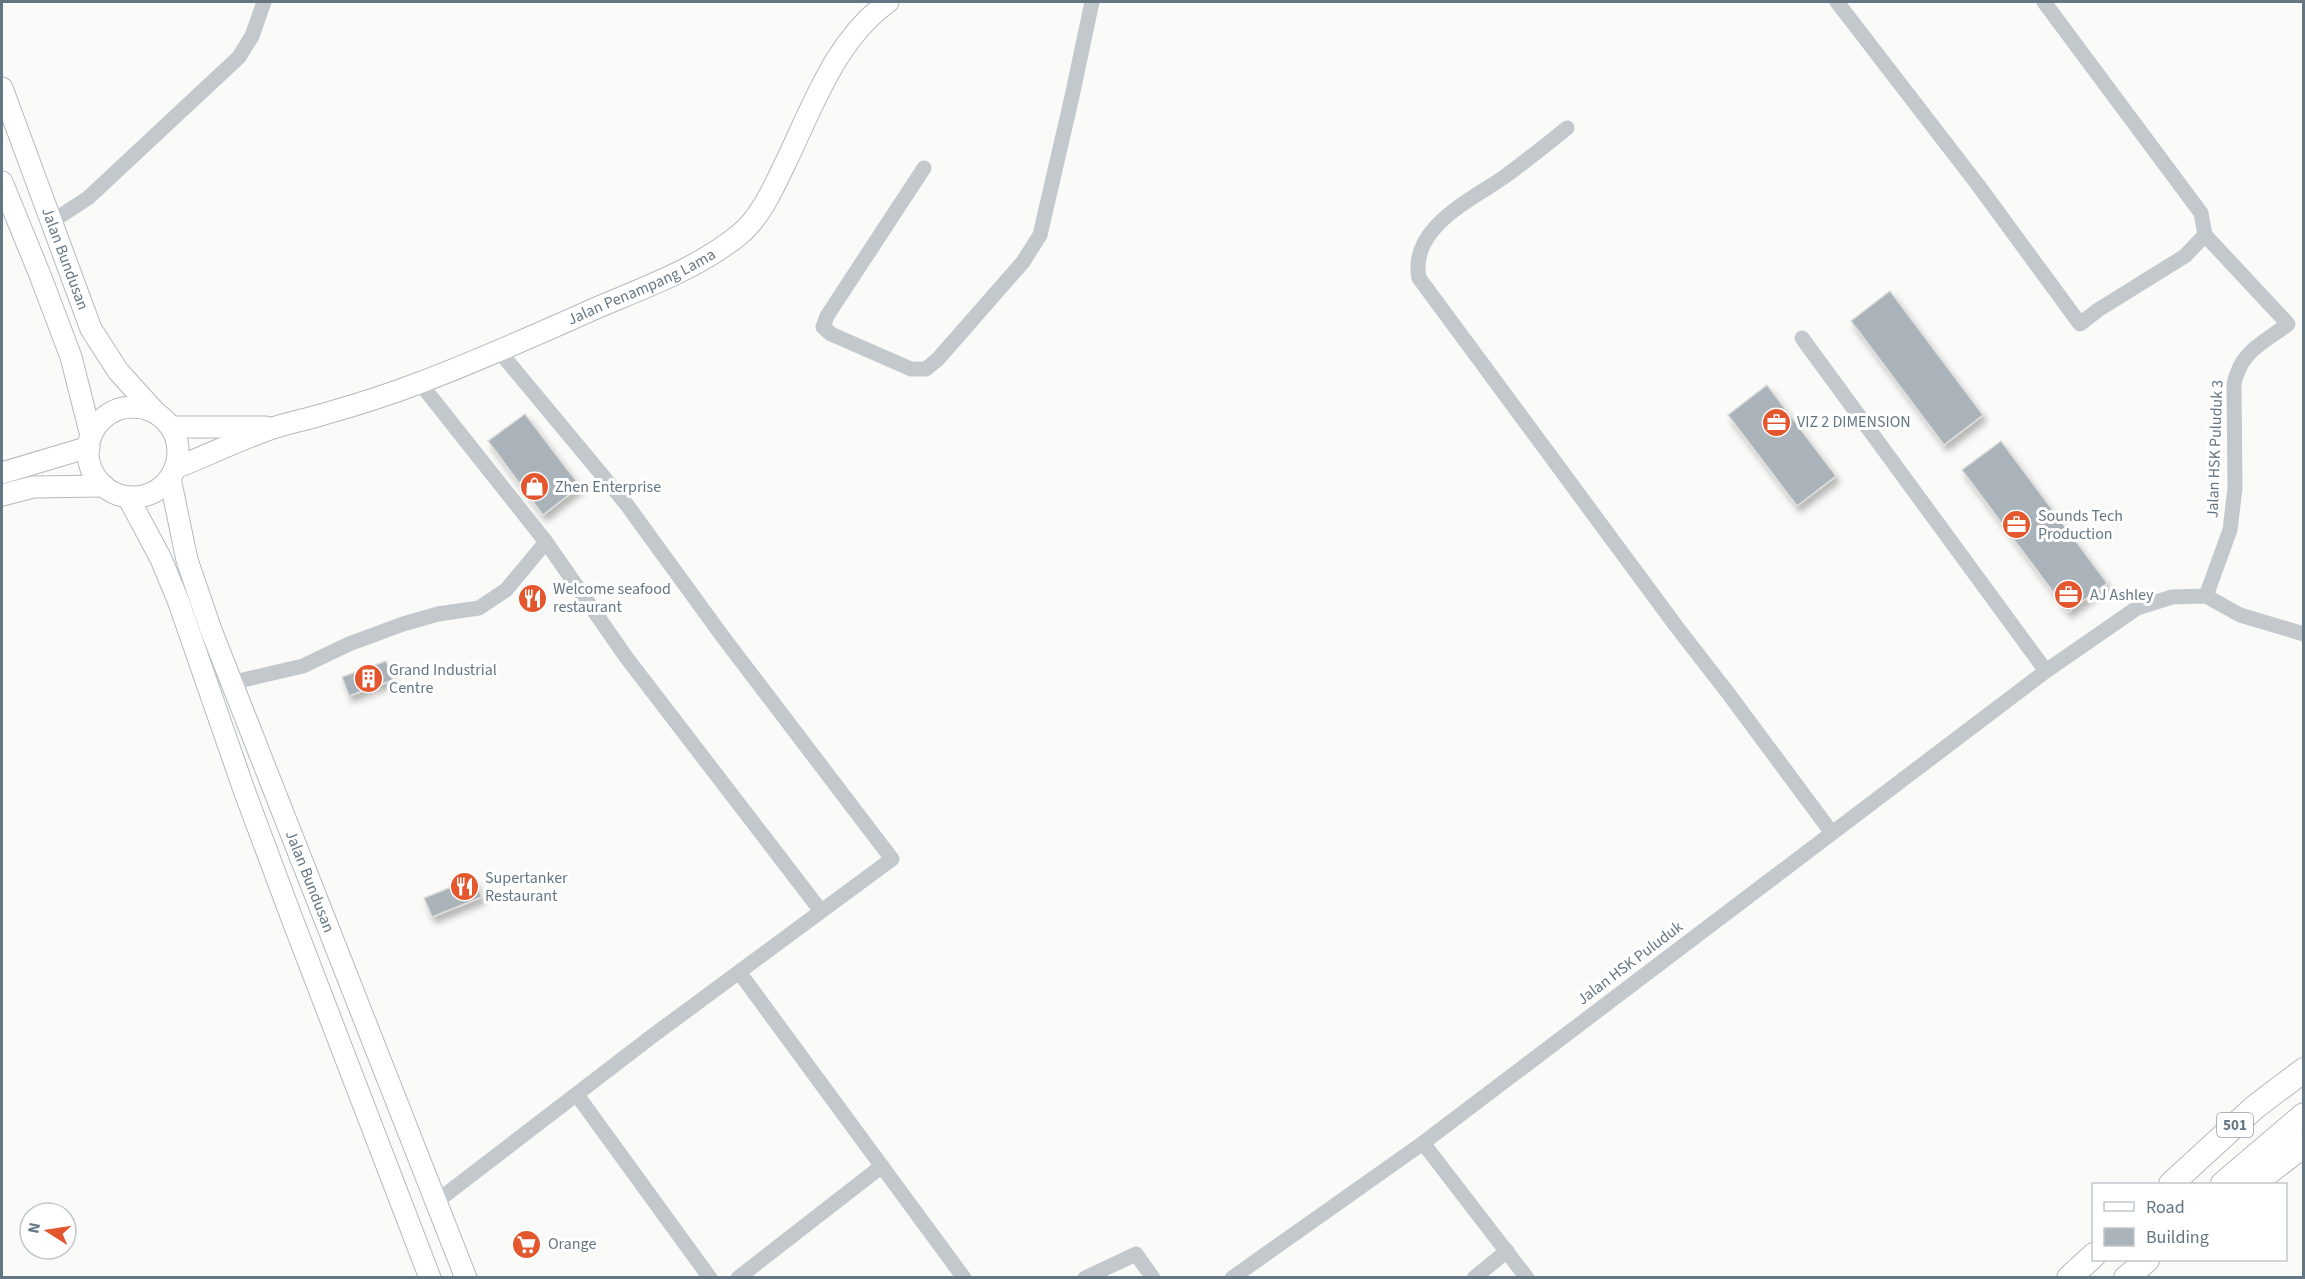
<svg xmlns="http://www.w3.org/2000/svg" width="2305" height="1279" font-family="'Source Sans 3',sans-serif">
  <defs>
    <filter id="shadow"><feDropShadow dx="3.5" dy="6" stdDeviation="3" flood-color="#0004"/></filter>
  </defs>
  <rect width="100%" height="100%" fill="#fafaf8"/>
  <g fill="#aab3b9" stroke="#dcdcda" stroke-width="1.5" filter="url(#shadow)">
    <path d="M1890 291 1983 415 1944 445 1851 321Z"/>
    <path d="M1767 385 1836 476 1797 506 1728 415Z"/>
    <path d="M525 414 580 486 543 515 488 441Z"/>
    <path d="M2001 441 2107 583 2068 612 1962 470Z"/>
    <path d="M386 661 393 680 349 696 342 677Z"/>
    <path d="M474 878 482 897 432 917 424 898Z"/>
  </g>
  <g fill="none" stroke-linecap="round" stroke-linejoin="round">
    <defs>
      <g id="secondary">
        <path id="s1" d="M2 88 91 329 118 371 156 413"/>
        <path d="M2 182 40 275 71 357 91 436"/>
        <circle cx="133" cy="452" r="45"/>
        <path d="M171 427H266"/>
        <path id="s2" d="M175 468C209 455 242 438 276 427 292 422 308 419 324 414 356 405 388 395 419 383 478 361 536 335 594 309 643 288 697 269 739 235 759 219 772 191 783 168 812 109 834 41 888 2"/>
        <path d="M2 473 89 447"/>
        <path id="s3" d="M170 478 187 560 211 630 466 1278"/>
        <path d="M2 495 33 487 104 486"/>
        <path d="M128 497 161 559 178 600 244 790 291 916 430 1278"/>
      </g>
      <g id="primary">
        <path d="M2171 1184 2255 1107 2304 1070"/>
        <path d="M2223 1184 2304 1115"/>
        <path d="M2253 1184 2304 1145"/>
        <path d="M2069 1278 2094 1255"/>
        <path d="M2126 1278 2147 1260"/>
      </g>
    </defs>
    <use href="#secondary" stroke="#b3babf" stroke-width="23"/>
    <use href="#primary" stroke="#b5babe" stroke-width="26"/>
    <g stroke="#c3c8cc" stroke-width="15">
      <path d="M1837 2 1978 185 2080 324 2098 310 2185 256 2205 235"/>
      <path d="M2044 2 2201 213 2205 235 2288 324C2264 343 2241 350 2234 384L2235 488 2230 530 2206 596"/>
      <path d="M1567 128C1546 145 1525 162 1504 177 1471 200 1409 228 1419 278L1676 626 1728 693 1832 833"/>
      <path d="M924 168 827 316 823 327 831 334 911 369H926L938 359 1023 262 1040 235 1071 101 1092 2"/>
      <path d="M51 222 88 198 239 57 252 36 264 2"/>
      <path d="M1802 338 2046 671"/>
      <path d="M420 383 546 542 626 657 821 911"/>
      <path d="M230 683 303 666 349 644 403 624 438 614 479 608 506 590 546 542"/>
      <path d="M739 972 964 1278"/>
      <path d="M577 1095 710 1278"/>
      <path d="M1423 1143 1527 1278"/>
      <path d="M436 1202 651 1037 892 859 723 637 627 505 499 351"/>
      <path d="M738 1278 882 1166"/>
      <path d="M1085 1278 1136 1254 1153 1278"/>
      <path d="M1232 1278 1423 1143 2046 671 2137 608 2172 597 2206 596 2240 615 2304 634"/>
      <path d="M1474 1278 1507 1251"/>
    </g>
    <use href="#secondary" stroke="#fff" stroke-width="21"/>
    <use href="#primary" stroke="#fff" stroke-width="24"/>
  </g>
  <defs>
    <symbol id="office-disc" viewBox="-11 -11 22 22"><circle r="9.5" fill="#e4572e" stroke="#fff"/><path d="M-6-3h4V-5.5h4V-3h4V5H-6ZM-1-4.5V-3h2v-1.5ZM-6 0V1H6V0Z" fill="#fff"/></symbol>
    <symbol id="shop-disc" viewBox="-11 -11 22 22"><circle r="9.5" fill="#e4572e" stroke="#fff"/><path d="M-5-2.5h2.3a2.7 3.5 0 0 1 5.4 0H5L5.5 6h-11ZM-1.5-2.5h3a1.5 2.3 0 0 0-3 0Z" fill="#fff"/></symbol>
    <symbol id="restaurant-disc" viewBox="-11 -11 22 22"><circle r="9.5" fill="#e4572e" stroke="#fff"/><path d="M-5-6h1v4h1v-4h1v4h1v-4h1v5L-1.5 .5V6h-2V.5L-5-1ZM5-6V6H3V1.5H1.5Q1.5-4 5-6Z" fill="#fff"/></symbol>
    <symbol id="building-disc" viewBox="-11 -11 22 22"><circle r="9.5" fill="#e4572e" stroke="#fff"/><path d="M-4-6H4V6H1V3H-1V6H-4ZM-2.5-4.3h1.7v1.8h-1.7ZM.8-4.3h1.7v1.8H.8ZM-2.5-1h1.7V.8h-1.7ZM.8-1h1.7V.8H.8Z" fill="#fff"/></symbol>
    <symbol id="supermarket-disc" viewBox="-11 -11 22 22"><circle r="9.5" fill="#e4572e" stroke="#fff"/><path d="M-6-5.5h2.5l.6 2H6L4.5 2H-2.5L-4.4-4H-6ZM-1.5 3.2a1.3 1.3 0 1 0 .1 0ZM3 3.2a1.3 1.3 0 1 0 .1 0Z" fill="#fff"/></symbol>
  </defs>
  <g fill-rule="evenodd">
    <use href="#office-disc" x="1760" y="406" width="33" height="33"/>
    <use href="#shop-disc" x="518" y="470" width="33" height="33"/>
    <use href="#office-disc" x="2000" y="508" width="33" height="33"/>
    <use href="#office-disc" x="2052" y="578" width="33" height="33"/>
    <use href="#restaurant-disc" x="516" y="582" width="33" height="33"/>
    <use href="#building-disc" x="352" y="662" width="33" height="33"/>
    <use href="#restaurant-disc" x="448" y="870" width="33" height="33"/>
    <use href="#supermarket-disc" x="510" y="1228" width="33" height="33"/>
  </g>
  <g text-anchor="middle" dominant-baseline="central" stroke-width="6" stroke-linejoin="round" paint-order="stroke">
    <rect fill="#fff" stroke="#939fa8" stroke-width="1.5" x="2217" y="1113" width="36" height="24" rx="4.5"/>
    <g font-size="15" font-weight="bold" fill="#657683">
      <text x="2235" y="1125">501</text>
    </g>
    <g font-size="16" fill="#657683" stroke="#fff">
      <text stroke="none"><textPath href="#s1" startOffset="182">Jalan Bundusan</textPath></text>
      <text stroke="none"><textPath href="#s2" startOffset="501">Jalan Penampang Lama</textPath></text>
      <text transform="translate(2215 449) rotate(-88)">Jalan HSK Puluduk 3</text>
      <text stroke="none"><textPath href="#s3" startOffset="428">Jalan Bundusan</textPath></text>
      <text transform="translate(1630 963) rotate(-37)">Jalan HSK Puluduk</text>
    </g>
    <g font-size="16" fill="#657683" stroke="#fff" text-anchor="start">
      <text x="1797" y="422">VIZ 2 DIMENSION</text>
      <text x="555" y="487">Zhen Enterprise</text>
      <text x="2038" y="516">Sounds Tech<tspan x="2038" dy="18">Production</tspan></text>
      <text x="553" y="589">Welcome seafood<tspan x="553" dy="18">restaurant</tspan></text>
      <text x="2090" y="595">AJ Ashley</text>
      <text x="389" y="670">Grand Industrial<tspan x="389" dy="18">Centre</tspan></text>
      <text x="485" y="878">Supertanker<tspan x="485" dy="18">Restaurant</tspan></text>
      <text x="548" y="1244">Orange</text>
    </g>
  </g>
  <rect width="2305" height="1279" fill="none" stroke="#657683" stroke-width="6"/>
  <rect x="2092" y="1183" width="195" height="78" fill="#ffffff" stroke="#c1c8cd" stroke-width="1.5"/>
  <rect x="2104" y="1202" width="30" height="9" fill="#ffffff" stroke="#c1c8cd" stroke-width="1.5"/>
  <text x="2146" y="1213" font-size="18" fill="#657683">Road</text>
  <rect x="2104" y="1228" width="30" height="18" fill="#aab3b9" stroke="#c1c8cd" stroke-width="1.5"/>
  <text x="2146" y="1243" font-size="18" fill="#657683">Building</text>
  <g transform="translate(48 1231) rotate(282)"><circle r="28" fill="#ffffff" stroke="#c1c8cd" stroke-width="1.5"/>
  <path d="M0-4.5L10 22L0 15L-10 22Z" fill="#e4572e"/>
  <text y="-9" font-size="16" font-weight="bold" text-anchor="middle" fill="#657683">N</text>
  </g>
</svg>
